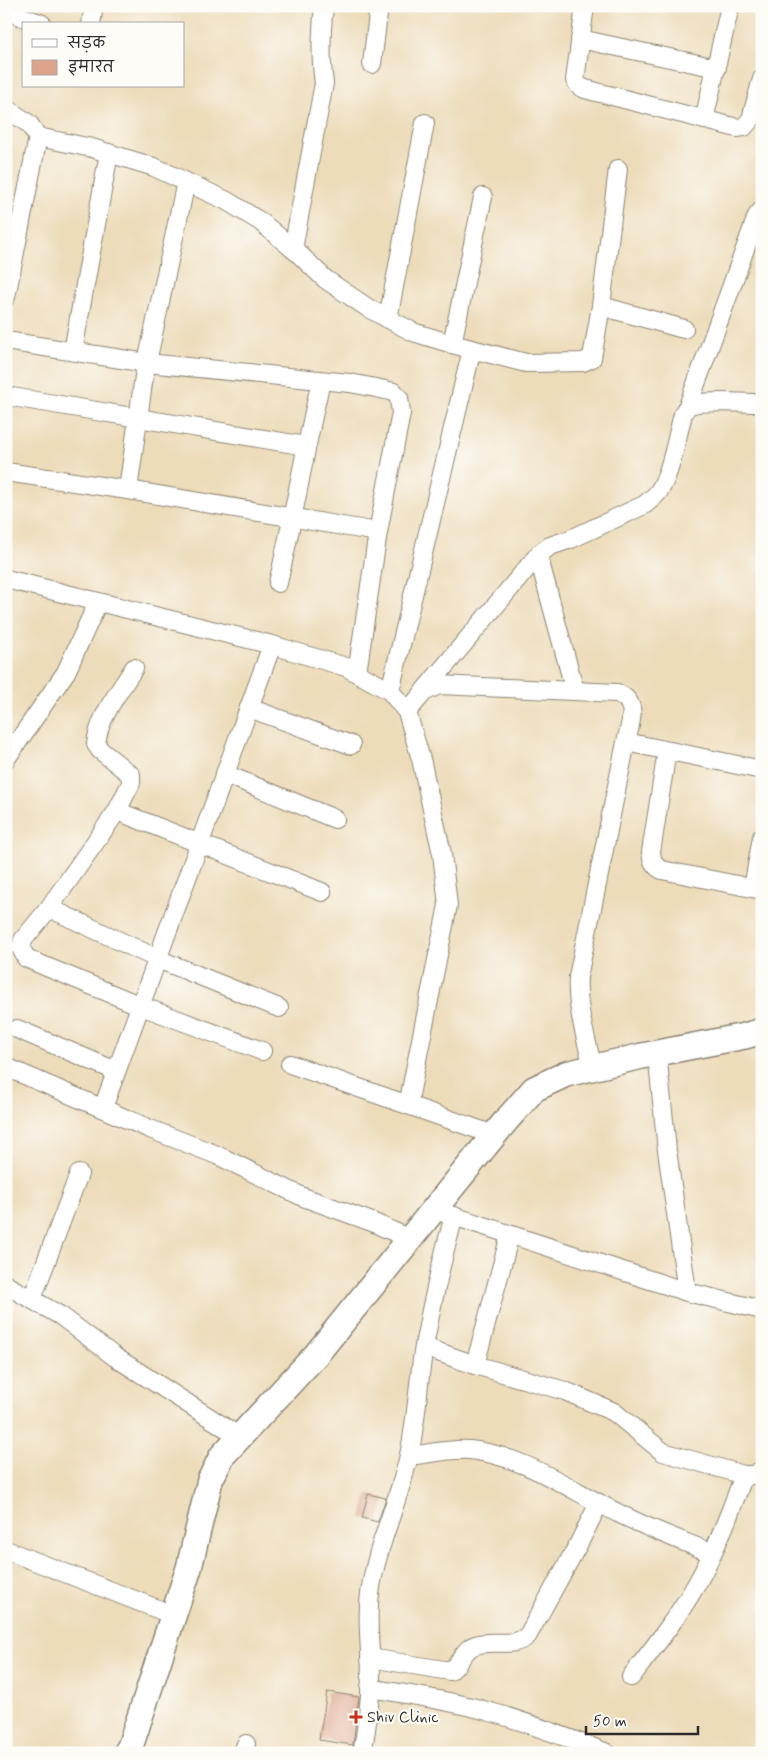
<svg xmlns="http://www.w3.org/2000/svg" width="768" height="1759" font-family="Mynerve,'Playpen Sans Deva',sans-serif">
  <rect width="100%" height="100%" fill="#fdfcf7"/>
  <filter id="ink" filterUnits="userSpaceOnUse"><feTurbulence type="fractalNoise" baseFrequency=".02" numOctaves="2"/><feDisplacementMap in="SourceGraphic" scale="10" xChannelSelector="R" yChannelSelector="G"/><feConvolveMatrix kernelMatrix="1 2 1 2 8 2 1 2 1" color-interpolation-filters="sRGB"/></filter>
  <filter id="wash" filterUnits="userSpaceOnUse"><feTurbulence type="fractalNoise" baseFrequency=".0096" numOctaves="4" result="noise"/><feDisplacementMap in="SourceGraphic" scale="20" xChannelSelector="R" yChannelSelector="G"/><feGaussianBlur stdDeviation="1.12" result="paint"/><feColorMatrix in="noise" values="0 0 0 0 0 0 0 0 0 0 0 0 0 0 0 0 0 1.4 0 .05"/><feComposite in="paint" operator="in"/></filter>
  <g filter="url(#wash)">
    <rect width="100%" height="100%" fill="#eddcba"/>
    <g id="blocks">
      <g fill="#dda48b">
        <path d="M368 1494 386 1498 378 1522 362 1518Z"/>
        <path d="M327 1692 359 1697 353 1745 319 1740Z"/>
      </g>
    </g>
  </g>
  <g filter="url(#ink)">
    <use href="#blocks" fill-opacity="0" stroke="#8c8472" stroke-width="1"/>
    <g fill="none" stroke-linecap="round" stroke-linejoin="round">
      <defs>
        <g id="street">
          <path d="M585 6 575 80 579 86 585 89 737 128 744 127 751 119 762 79"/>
          <path d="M6 11 42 24"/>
          <path d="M91 24 94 6"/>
          <path d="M580 39 717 68"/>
          <path d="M372 64 379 6"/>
          <path d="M6 108 29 124 38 137 6 297"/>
          <path d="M704 120 730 6"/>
          <path d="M38 137 92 148 154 167 227 201 261 222 298 253 325 279 368 308 413 332 452 344 526 363 583 362 592 358 601 306 618 169"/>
          <path d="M293 249 324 83C320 57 321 33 324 6"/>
          <path d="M601 306 684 329"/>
          <path d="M388 319 425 123"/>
          <path d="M6 341 147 363 350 383 376 388 394 392 399 398 401 413 378 532 357 673"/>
          <path d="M452 344 483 197"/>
          <path d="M73 351 109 153"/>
          <path d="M6 396 306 446"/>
          <path d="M688 406 757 216 762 210"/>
          <path d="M6 472 128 490 378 532"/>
          <path d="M128 490 144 376 186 182"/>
          <path d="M538 555 575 691"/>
          <path d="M6 579 272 645 346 667 390 691 407 712 421 759 442 854 448 905 408 1105"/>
          <path d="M278 583C294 516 305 448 321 381"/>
          <path d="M134 668C120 691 99 716 96 744L100 750 131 775V783L117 811 49 908 23 940 21 948 26 958 42 965 141 1006 262 1051"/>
          <path d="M390 691 472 349"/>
          <path d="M424 691 538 555 550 546 571 539 644 505C649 501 655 497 659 491 671 473 677 436 683 414 685 410 686 407 690 405 701 400 747 403 762 403"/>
          <path d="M249 708 351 745"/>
          <path d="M407 712 424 692 439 685 617 693C640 703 630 723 626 742L578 977C576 1007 586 1038 593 1068"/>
          <path d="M626 742 762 770"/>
          <path d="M667 751 651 852C652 861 654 866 662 870L762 890"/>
          <path d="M6 759 66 672 98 602"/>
          <path d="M225 774 335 819"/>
          <path d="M117 811 322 892"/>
          <path d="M753 888 762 837"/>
          <path d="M49 908 158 959 279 1008"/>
          <path d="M17 1029 116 1071"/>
          <path d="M657 1053 667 1150 687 1292"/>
          <path d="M290 1064 494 1135"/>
          <path d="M6 1067 150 1129 217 1155 303 1197 372 1222 410 1239"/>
          <path d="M103 1108 272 645"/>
          <path d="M444 1213 687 1292 762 1310"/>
          <path d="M6 1285 61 1316 115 1357 240 1437"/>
          <path d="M32 1299 79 1174"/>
          <path d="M424 1347 475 1365 565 1391 614 1412 663 1452 744 1475H753L762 1470"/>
          <path d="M475 1365 510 1235"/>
          <path d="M409 1456C429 1454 450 1448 470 1450 525 1456 572 1491 620 1514 650 1529 681 1541 712 1553"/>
          <path d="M6 1550 173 1615"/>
          <path d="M370 1658 450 1671C459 1665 462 1653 471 1647 488 1637 514 1650 528 1635L579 1543 599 1503"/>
          <path d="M631 1677C654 1647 678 1617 696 1585 716 1550 730 1513 744 1475"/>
          <path d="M370 1688C409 1695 449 1700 487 1711 528 1722 568 1738 607 1753"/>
          <path d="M243 1753 246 1744"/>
          <path d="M362 1753C367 1728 370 1703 371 1677 371 1650 366 1622 370 1594 376 1546 399 1502 409 1455 417 1419 418 1382 424 1346 432 1302 442 1259 454 1216"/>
        </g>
        <path id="secondary" d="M126 1753 130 1747 189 1568 210 1480 222 1456 315 1356 504 1123 534 1089 566 1074 642 1056 745 1036 762 1031"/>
      </defs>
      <use href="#street" stroke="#8c8472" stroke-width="20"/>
      <use href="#secondary" stroke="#8c8472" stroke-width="28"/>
      <use href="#street" stroke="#fff" stroke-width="18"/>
      <use href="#secondary" stroke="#fff" stroke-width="25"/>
    </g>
  </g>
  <path fill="#c8321e" stroke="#fdfcf7" stroke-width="2" d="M353.5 1709.5h5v5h5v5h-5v5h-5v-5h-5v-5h5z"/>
  <g text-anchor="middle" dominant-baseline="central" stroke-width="4.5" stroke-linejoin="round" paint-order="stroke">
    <g font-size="16" fill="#2b2b2b" stroke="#fdfcf7" text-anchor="start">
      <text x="367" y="1717">Shiv Clinic</text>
    </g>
  </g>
  <rect width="768" height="1759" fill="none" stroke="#fdfcf7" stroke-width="25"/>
  <rect x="22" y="22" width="162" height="65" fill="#fdfcf7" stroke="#a9a8a5"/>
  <rect x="32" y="39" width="25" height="8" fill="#ffffff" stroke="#a9a8a5"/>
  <text x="68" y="48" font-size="15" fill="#2b2b2b">सड़क</text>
  <rect x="32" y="60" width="25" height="15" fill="#dda48b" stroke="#a9a8a5"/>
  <text x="68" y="72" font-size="15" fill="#2b2b2b">इमारत</text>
  <path d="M586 1726v8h112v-8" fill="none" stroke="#2b2b2b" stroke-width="2.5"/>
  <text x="593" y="1726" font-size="15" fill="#2b2b2b" stroke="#fdfcf7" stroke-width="4" paint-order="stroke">50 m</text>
</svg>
